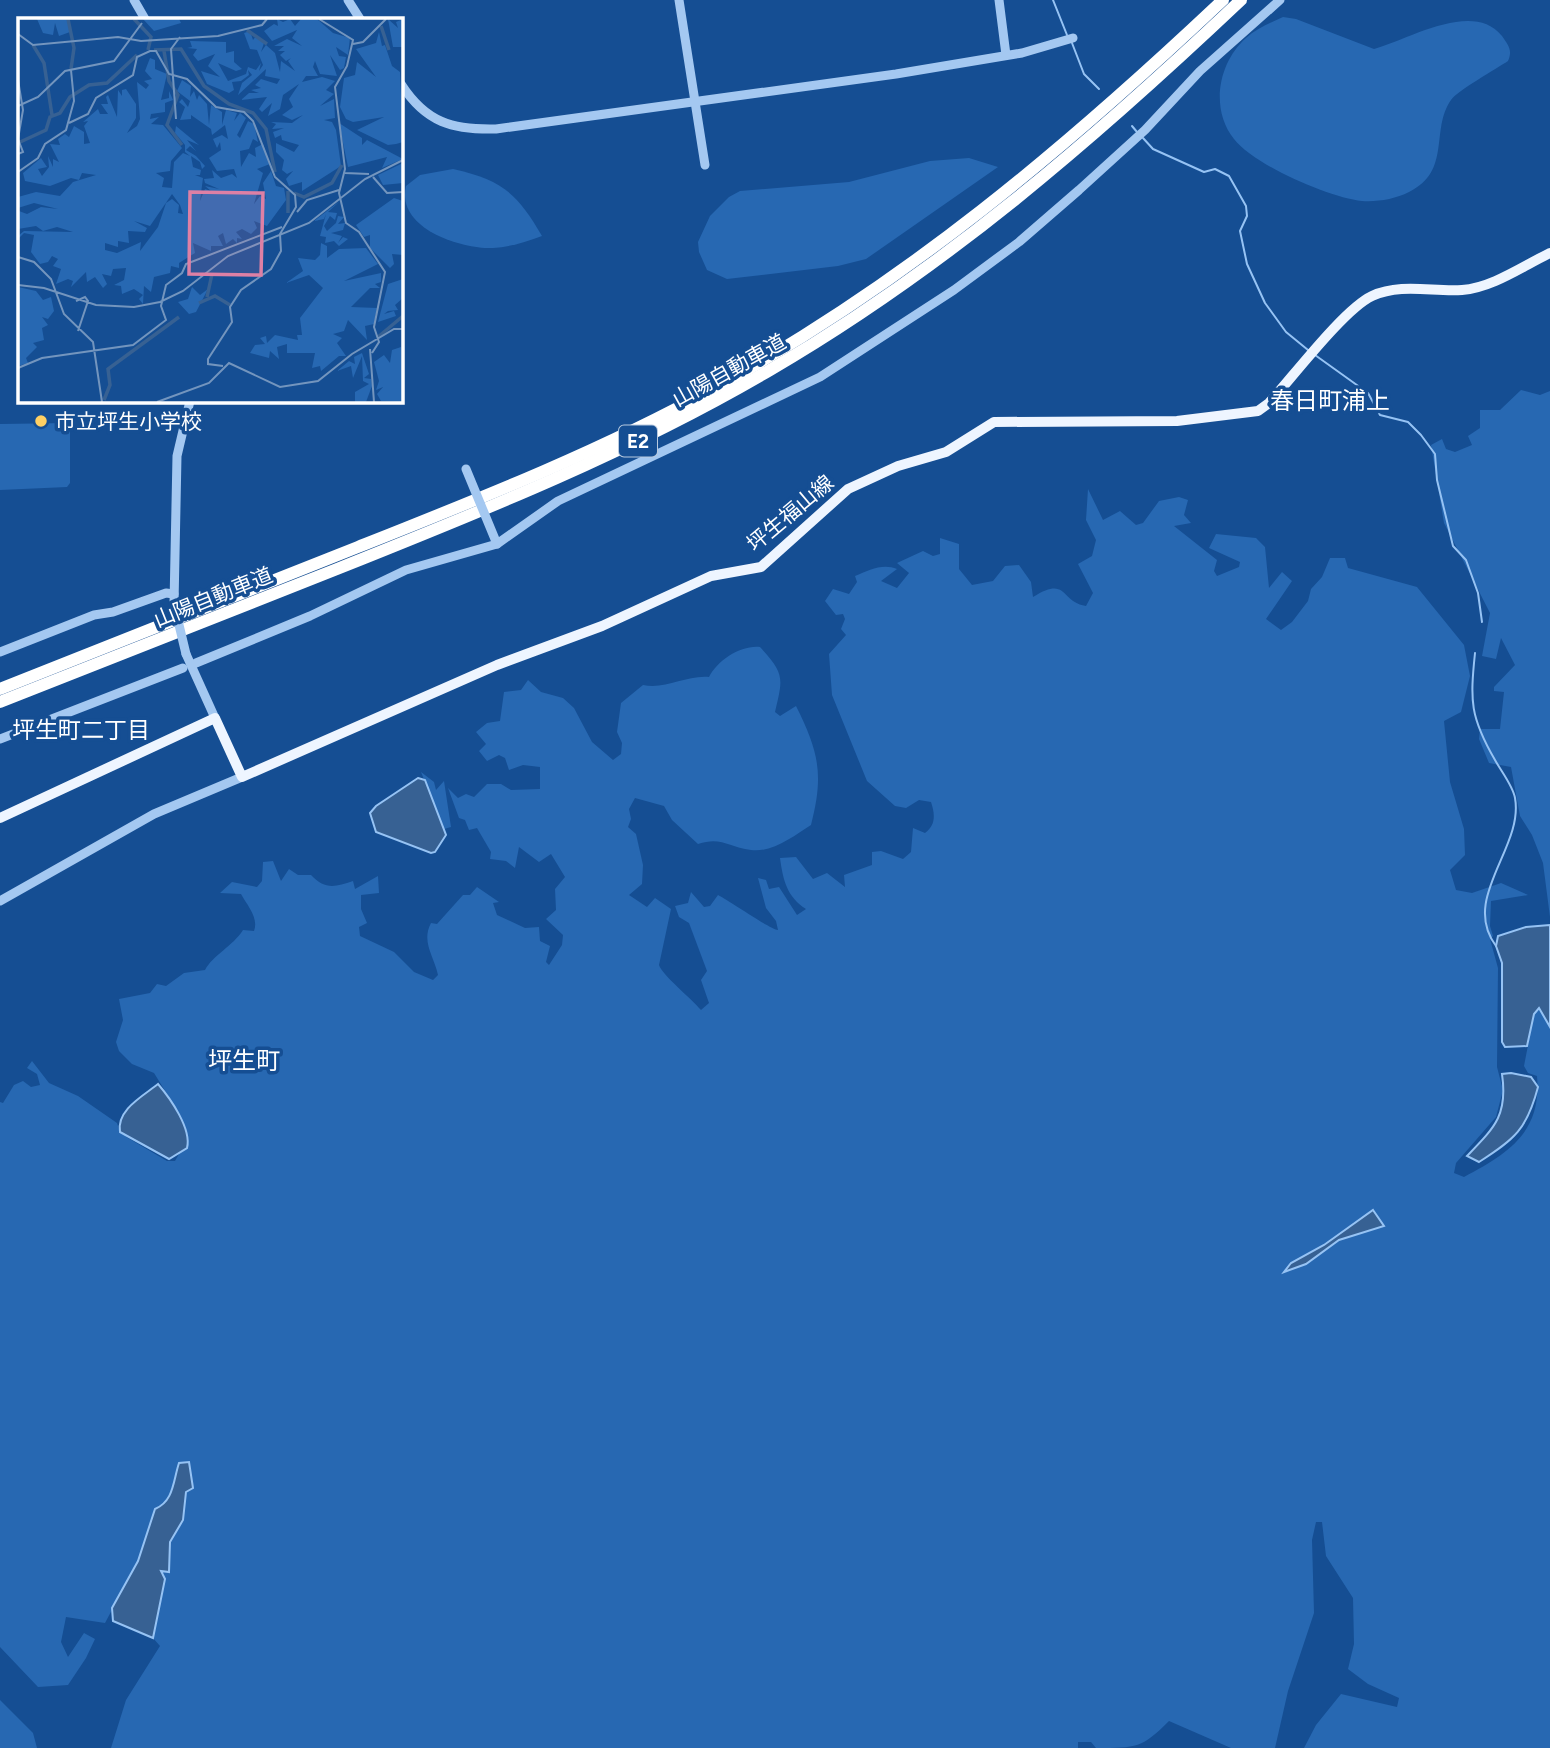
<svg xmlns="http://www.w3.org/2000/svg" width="1550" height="1748" font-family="Figtree,'Noto Sans JP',sans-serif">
  <rect width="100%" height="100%" fill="#154e93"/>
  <g fill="#2768b2" fill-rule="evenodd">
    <path d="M1283 17 1296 19 1374 49C1410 39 1473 0 1502 36 1508 45 1513 50 1508 61 1496 69 1457 91 1451 100 1430 130 1452 171 1409 192 1395 199 1378 202 1362 201 1330 198 1254 165 1234 139 1210 109 1218 63 1246 38 1257 28 1270 23 1283 17Z"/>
    <path d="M969 158 998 167 866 259 838 266 727 279 707 270 699 252 698 242 710 216 729 197 740 191 849 182 930 161Z"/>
    <path d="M453 169C502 180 517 193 542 236 526 242 510 247 493 248 460 249 396 228 406 186L420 175Z"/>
    <path d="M1521 390 1540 395 1550 391V917L1543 863 1532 835 1520 816 1511 767 1489 763 1479 739 1480 729H1500L1504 692 1494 691V687L1515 665 1501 638 1496 659 1482 656 1490 613 1444 523 1431 445 1442 439 1446 449 1455 452 1472 445 1468 436 1480 428V410H1500Z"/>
    <path d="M70 423V483L67 487 0 490V424Z"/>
    <path d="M1088 489 1103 520 1120 511 1136 525 1143 523 1159 501 1179 497 1188 500 1184 515 1191 523 1174 526 1217 560 1214 571 1217 576 1239 567 1240 562 1209 548 1216 534 1256 538 1265 547 1269 588 1282 572 1292 581 1266 619 1281 630 1292 622 1308 601 1311 589 1322 577 1330 558H1345L1348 568 1417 587 1464 645 1470 676 1461 712 1444 721 1450 782 1464 829 1465 855 1450 870 1456 890 1472 893 1501 883 1528 895 1491 901 1490 926 1493 936 1490 939 1498 968 1497 1067 1503 1090 1496 1117 1456 1163 1454 1173 1464 1177C1509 1153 1542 1132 1537 1076L1528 1073 1524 1066 1534 1014 1539 1008 1550 1027V1748H1304L1316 1725 1341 1694 1397 1707 1399 1698 1368 1684 1348 1669 1354 1644 1353 1598 1326 1556 1322 1522H1316L1312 1540 1314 1613 1288 1691 1275 1748H1231L1169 1721C1142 1748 1137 1748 1096 1748L1091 1742H1078V1748H111L126 1700 160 1646 153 1638 165 1579 161 1571 169 1572 170 1542 183 1520 186 1492 193 1488 191 1478 179 1463C173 1481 174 1501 155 1509L138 1561 105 1623 66 1617 61 1642 68 1657 84 1633 95 1639 86 1658 68 1685 38 1687 0 1647V1102L3 1103 14 1085 23 1081 31 1087 40 1085 37 1074 27 1068 32 1061 49 1083 78 1096 117 1123 120 1132 128 1138 167 1161H175L179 1154 172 1102 154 1073 132 1064 119 1051 116 1042 123 1020 119 999 150 993 157 984 166 986 184 973 205 970C213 955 233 946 243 930L254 931C259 918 247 905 241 894L220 893 232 882 257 887 262 881 263 862 273 861 281 881 289 869 298 875H311C325 890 335 887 353 881L355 889 378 876 379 893 361 895V909L367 923 359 927 360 936 394 952 414 972 433 980 438 975C434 956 421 942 431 923L437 924 463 895H470L477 887 499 902 493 903 497 915 525 928 539 927 540 941 550 946 546 962 549 965 562 945 563 935 546 919 556 910 555 889 565 877 551 854 539 862 519 847 515 868 506 861 490 859 491 852 477 828 469 830 465 820 459 818 448 788 458 798 466 794 474 797 487 784H501L511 790 540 789V767L523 765 509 770 505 758 499 755 487 761 479 751 486 744 476 732 487 723 500 721 504 692 521 690 528 680 541 692 563 698 574 708 592 742 613 760 621 754 622 743 617 732 621 703 643 685C665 690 686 675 709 677 718 660 741 645 760 647 785 674 783 678 775 712L780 716 796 706C819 752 824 775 811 825 794 836 772 853 751 850 728 847 721 836 698 844L672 820 664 806 635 798 629 809 631 819 628 827 636 834 643 865 642 884 629 895 647 907 655 898 671 909 659 965C662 975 691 998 701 1010L709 1003 701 980 707 971 689 923 679 917 675 906 688 903 691 892 704 907 710 906 718 895C730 901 771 930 778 930L776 921 766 908 758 878 766 880 769 889 779 887 797 915 806 909C787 897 783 880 780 858L796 857 813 879 827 873 845 887 844 875 872 865V852L881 851 903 859 911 852 913 828 925 833C936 825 935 814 931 802L919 800 906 808 895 806 867 781 832 695 829 654 846 635 841 629 845 619 843 614 836 615 825 601 833 589 849 594 857 582 855 576C869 570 883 563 897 569L881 581 897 588 909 573 897 563 923 551 933 556 940 554V538L959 544V569L972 585 993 581 1005 566 1019 565 1031 582 1033 597C1068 575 1060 602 1086 606L1093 593 1078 564 1092 556 1096 540 1086 520ZM1372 1211 1383 1226 1339 1240 1306 1264 1284 1272 1291 1263 1324 1245Z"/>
    <path d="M421 772 434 782 436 790 444 781 451 827 444 829Z"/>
    <path d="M0 1700 33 1733 37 1748H0Z"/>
  </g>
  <g fill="#376193" stroke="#96c3f4" stroke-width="2">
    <path d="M418 778 425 780 446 835 435 852 431 853 376 832 370 813 376 806Z"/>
    <path d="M1550 925V1027L1539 1008 1534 1014 1527 1046 1505 1047 1502 1042V963L1496 946 1498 936 1526 927Z"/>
    <path d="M1511 1073 1531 1077 1538 1087C1527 1129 1515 1139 1479 1162L1467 1156C1495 1127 1508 1115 1502 1074Z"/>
    <path d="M158 1084C170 1098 192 1129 187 1148L169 1159 120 1132C116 1110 143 1096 158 1084Z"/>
    <path d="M1373 1210 1384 1226 1339 1240 1306 1264 1284 1272 1291 1263 1324 1245Z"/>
    <path d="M189 1462 193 1488 186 1492 183 1520 170 1542 169 1572 161 1571 165 1579 153 1638 113 1621 112 1608 138 1561 155 1509C174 1501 173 1481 179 1463Z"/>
  </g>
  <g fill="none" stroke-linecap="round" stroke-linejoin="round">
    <g stroke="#96c3f4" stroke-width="2">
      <path d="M1053 0 1067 35"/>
      <path d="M1072 43 1084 74 1099 89"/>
      <path d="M1132 126 1137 132"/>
      <path d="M1143 138 1153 149 1204 172 1215 169 1229 176 1246 206 1247 216 1240 231 1247 264 1265 303 1286 332 1308 350"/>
      <path d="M1315 355 1368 393 1380 415 1408 422 1421 435 1435 454 1437 480 1453 546 1466 560 1478 593 1482 622"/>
      <path d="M1475 653C1470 701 1470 717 1495 760 1501 771 1513 786 1515 798 1524 848 1460 898 1496 946"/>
    </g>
    <g stroke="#a4c8f1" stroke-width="9">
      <path d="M134 0 145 19"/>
      <path d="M348 0 360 19"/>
      <path d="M679 0 705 165"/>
      <path d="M999 0 1006 55"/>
      <path d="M401 84C426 123 453 130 496 129L896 74 1022 53 1073 38"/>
      <path d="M174 604 177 456 190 401"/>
      <path d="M0 652 94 615 113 612 166 593 174 594"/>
      <path d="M186 654 215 718"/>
      <path d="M196 663 310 616 406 570 497 544 558 501 820 377 954 290 1019 242 1079 190 1145 130 1200 71 1280 0"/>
      <path d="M0 739 183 668"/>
      <path d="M0 901 154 814 242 777"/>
    </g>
    <path stroke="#eef5ff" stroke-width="10" d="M0 818 215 718 242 777 497 665 602 626 711 576 761 567 848 489 898 466 946 452 994 422 1177 421 1258 411 1269 403C1292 378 1344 309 1372 296 1401 283 1432 292 1462 290 1492 288 1523 266 1550 253"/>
    <g stroke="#fff" stroke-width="12">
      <path d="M0 689C119 642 238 595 358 547 479 499 601 451 715 388 907 282 1064 150 1223 0"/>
      <path d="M0 702C112 658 224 613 337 569 485 510 632 451 770 370 945 268 1095 138 1241 0"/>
    </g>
    <g stroke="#a4c8f1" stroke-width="9">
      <path d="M466 469 497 544"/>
      <path d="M174 604 186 654"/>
    </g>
  </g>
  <circle fill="#ffd064" stroke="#154e93" stroke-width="2.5" cx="41" cy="421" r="7"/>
  <g text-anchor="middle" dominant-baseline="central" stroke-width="7" stroke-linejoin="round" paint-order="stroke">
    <rect fill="#154e93" stroke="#b9cadf" stroke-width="2" x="619" y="425.5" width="38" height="31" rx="5"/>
    <g font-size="19" font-weight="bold" fill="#fff">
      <text x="638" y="441">E2</text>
    </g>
    <g font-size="21" fill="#fff" stroke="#154e93">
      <text transform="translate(729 370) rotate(-29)">山陽自動車道</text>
      <text transform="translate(790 513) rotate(-40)">坪生福山線</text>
      <text transform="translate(213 597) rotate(-22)">山陽自動車道</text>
    </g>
    <g font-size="21" fill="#fff" stroke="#154e93" text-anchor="start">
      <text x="55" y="421">市立坪生小学校</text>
    </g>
    <g font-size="23" fill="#fff" stroke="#154e93">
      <text x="81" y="730">坪生町二丁目</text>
    </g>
    <g font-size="24" fill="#fff" stroke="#154e93">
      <text x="1330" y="400">春日町浦上</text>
      <text x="244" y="1060">坪生町</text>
    </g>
  </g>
  <g transform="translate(18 18)">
    <rect width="385" height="385" fill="#154e93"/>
    <path d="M19 1H49L52 14 41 18 37 5 35 17 25 15ZM125 1H161L163 5 136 13ZM259 1 265 4 272 1 277 8 283 1H299L315 15 332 20 330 37 318 29 321 38 328 39 326 50 322 52 312 37 319 58 302 56 297 43 295 49 300 58H288L284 64 304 59 317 63 308 72 316 76 302 88 316 81 317 100 306 102 314 104 318 112 323 148 284 173V164L271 168 268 161 275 153 269 156 264 152 266 142 258 134V125L276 134 281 127 264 122 263 117 257 120 255 114 266 110 254 111 258 106 253 104 274 105 285 97 274 102 264 97 275 89 271 81 281 66 265 77 262 91 250 98 254 85 244 94 241 91 249 79 223 82 231 75H241L233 72 243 70 237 67 243 61 259 66 262 61 247 58 248 51 220 77 224 65 234 57 230 52 231 57 223 63 214 64 216 72 211 75 189 66 183 53 202 59 190 48 197 36 180 43 175 37 179 31 169 30 174 29 172 23 208 24V35L216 33V44L224 51 218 53 200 45 210 63 228 56 230 49 238 52 243 45 241 53 245 47 239 32 232 31 226 15 232 13 235 22 238 18 246 25 243 34 248 27 257 35 262 54 263 43 277 53 270 43 273 40 268 43 262 37 267 33H260L266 28H256L269 21 284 28 274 20 279 12 254 23 246 13 256 6 260 8ZM370 1 380 10 378 4 385 1V29H375ZM361 14 364 28 367 27 374 48 382 54 385 124 378 126 370 127 339 112 366 99 335 104 328 101 322 89 326 60 337 57 339 44 358 59 338 31 358 25ZM132 40 137 42V51L149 56 143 82 151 80V73L155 82 147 85V94L133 96 132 101 141 99 133 106 145 107 164 130 153 143 152 153 138 155 146 160 144 169 154 170 156 144 165 135 172 138 167 134V127L157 115 158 108 181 127 169 122 178 133 172 128 168 132 178 138 187 148 184 151 182 144 173 138 175 149 183 152 182 157H177L185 160 182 183 187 171 193 173 187 168 201 171 187 165 186 161 196 160 194 152 203 160 214 156 219 160 216 151 199 153 191 140 203 132 202 124 199 130 195 121 204 117 210 121 207 107 194 117 193 111 173 97V101L162 102 167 89 161 84 164 81 170 89 172 83 159 73 164 62 173 68 172 79 176 73 179 82 181 77 189 86 191 107 193 87 204 94V107L208 92 219 95 216 103 222 95 228 100 219 117 222 120 230 103 236 106 240 124 235 121 231 131 222 133 223 149 231 135 238 139 237 130 245 126 252 146 239 151 245 155 236 186 242 178 248 181 245 165 253 153 258 168 266 170 268 182 249 208 236 203 239 210 233 216 224 211 218 214 224 221 219 220V225L215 221 208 226 205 215 200 218 205 228H193V233L175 225 177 235 161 245V250L153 248 152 255 136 259 133 274 126 268 125 286 121 281 125 277 116 271 104 276 103 268 96 267 106 262 108 250 95 251 93 258 84 256 89 266 85 270 77 259 69 264 68 254 53 269 55 263 50 261 38 266 43 251 35 248 40 241 34 238 30 244 22 246 13 234 16 217 6 215 0 221V218L6 213 55 214 39 209 25 213 18 208 0 211 1 193 9 196 23 189 40 191 16 185 0 190V179L18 174 42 178 55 164 78 157 64 155 61 162 53 160 32 168 7 163 5 155 23 140 29 149 20 151 24 158 31 149 30 138 35 149V141L41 144 32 126 42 127 40 121 47 116 51 119 56 108 66 114V126L72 125 66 108 70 103 65 104 80 91 82 96H90L83 86H90L88 79 90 77 99 99 100 72 104 78V72L108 71 118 86V100L109 115 119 108 122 101 119 64 128 71 131 67 126 63 134 61 127 53ZM154 176 162 187 165 196 160 195 161 187 154 181 148 185 140 209 122 233 123 224 99 235 87 232V225L100 229V223L111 225 110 213 127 214 129 210 116 203 132 208ZM321 105 344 120V127L349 122 385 141 364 150 369 139 330 149ZM385 145V165L365 167 360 157ZM376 180 385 183V237L374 236 376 246 372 250 352 230V217L346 219 338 207ZM322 183 310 194 319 195 317 202 312 198 306 208 309 213 318 205 320 198 326 199 320 206 327 205 325 212 313 215 324 218 320 225 325 219 330 221 321 228 316 223 307 225 308 219 302 218 308 196 306 201 296 203ZM303 225 309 228V240L321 231 348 230 360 246 326 263 363 255V264L357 266 362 270H352L333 289 359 290 356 306 347 308 349 322 330 302 326 313 315 316 324 320 319 325 328 338H321L303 353 302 348 294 350 297 335H269V326L259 329 261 341 252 333 251 340 232 335 237 327 247 326 242 320 248 318 249 325 257 317 280 322 279 317H284L282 300 305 270 291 257 268 265 285 253 280 240 297 242 302 237ZM385 261V280L377 287 380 292 370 293 366 296 376 293 378 298 360 304 370 266ZM0 269 18 273 25 282 33 279 36 293 30 301 24 299 30 307 24 310 26 322 15 325 19 329 8 340 10 345 0 348ZM174 269 182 277 190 271 178 294 171 296 160 284 170 281ZM383 329 385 384 363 383 359 376 365 369 358 372 361 363 356 344 366 337 372 345 374 332ZM344 335 351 356 346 360 353 361 354 368 348 384H337V374L351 366 345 363 344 338 335 360 333 348 319 353 331 343 337 346 336 339Z" fill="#2768b2" fill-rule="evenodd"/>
    <path fill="none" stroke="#376193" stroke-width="3.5" d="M50 1 56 30 53 51M116 1 133 19 130 32M363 8 371 32M229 12 249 26M15 27 26 45 34 97M136 32 163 31 186 68 211 86 235 95 248 111 257 154M146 33 151 63 160 77 149 107 164 127M0 125 28 112 32 99 42 95 52 79 71 67 89 65 119 37M270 173V195M276 175 286 179 314 165 324 147M189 279 194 256M181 285 197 278 212 287M360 319 385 298M86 382 92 367 90 351 161 299"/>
    <path fill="none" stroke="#7395be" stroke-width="2" d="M301 1 335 22 329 48 317 69 327 151 321 175 328 205 341 214 367 254 356 309 361 324 354 335M0 16 15 27 100 19 123 23 200 18 244 7 249 1M335 26 345 24 368 1M0 62 5 92 0 121 5 134 0 136M0 88 20 79 47 53 96 43 124 5M158 101 153 31 162 19M51 105 70 96 78 80 115 57 119 39 132 33H138L151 56 169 61 198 89 226 94 235 103 257 159 277 177 278 189 262 216 263 233 253 251 223 272 212 289 214 304 190 341V346L205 348M0 154 20 140 27 126 48 112 56 83 53 52M327 155 351 156M355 159 369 175 385 174M279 194 289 182 321 172M0 239 16 244 33 261 46 296 75 324 84 384M0 267 26 270 78 287 116 289 142 284 165 273 210 238 291 205 347 161 385 142M58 283 67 279 70 283 60 313M352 331 356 384M0 350 24 340 115 327 148 302 143 288 148 267 164 255 168 246 264 209M139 384 191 365 211 345 262 369 300 363 334 336 376 311H385"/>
    <path fill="#dd80a5" fill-opacity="0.15" stroke="#dd80a5" stroke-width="3.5" d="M172 174 245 175 243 257 171 256Z"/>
    <rect width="385" height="385" fill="none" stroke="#fff" stroke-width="3.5"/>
  </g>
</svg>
